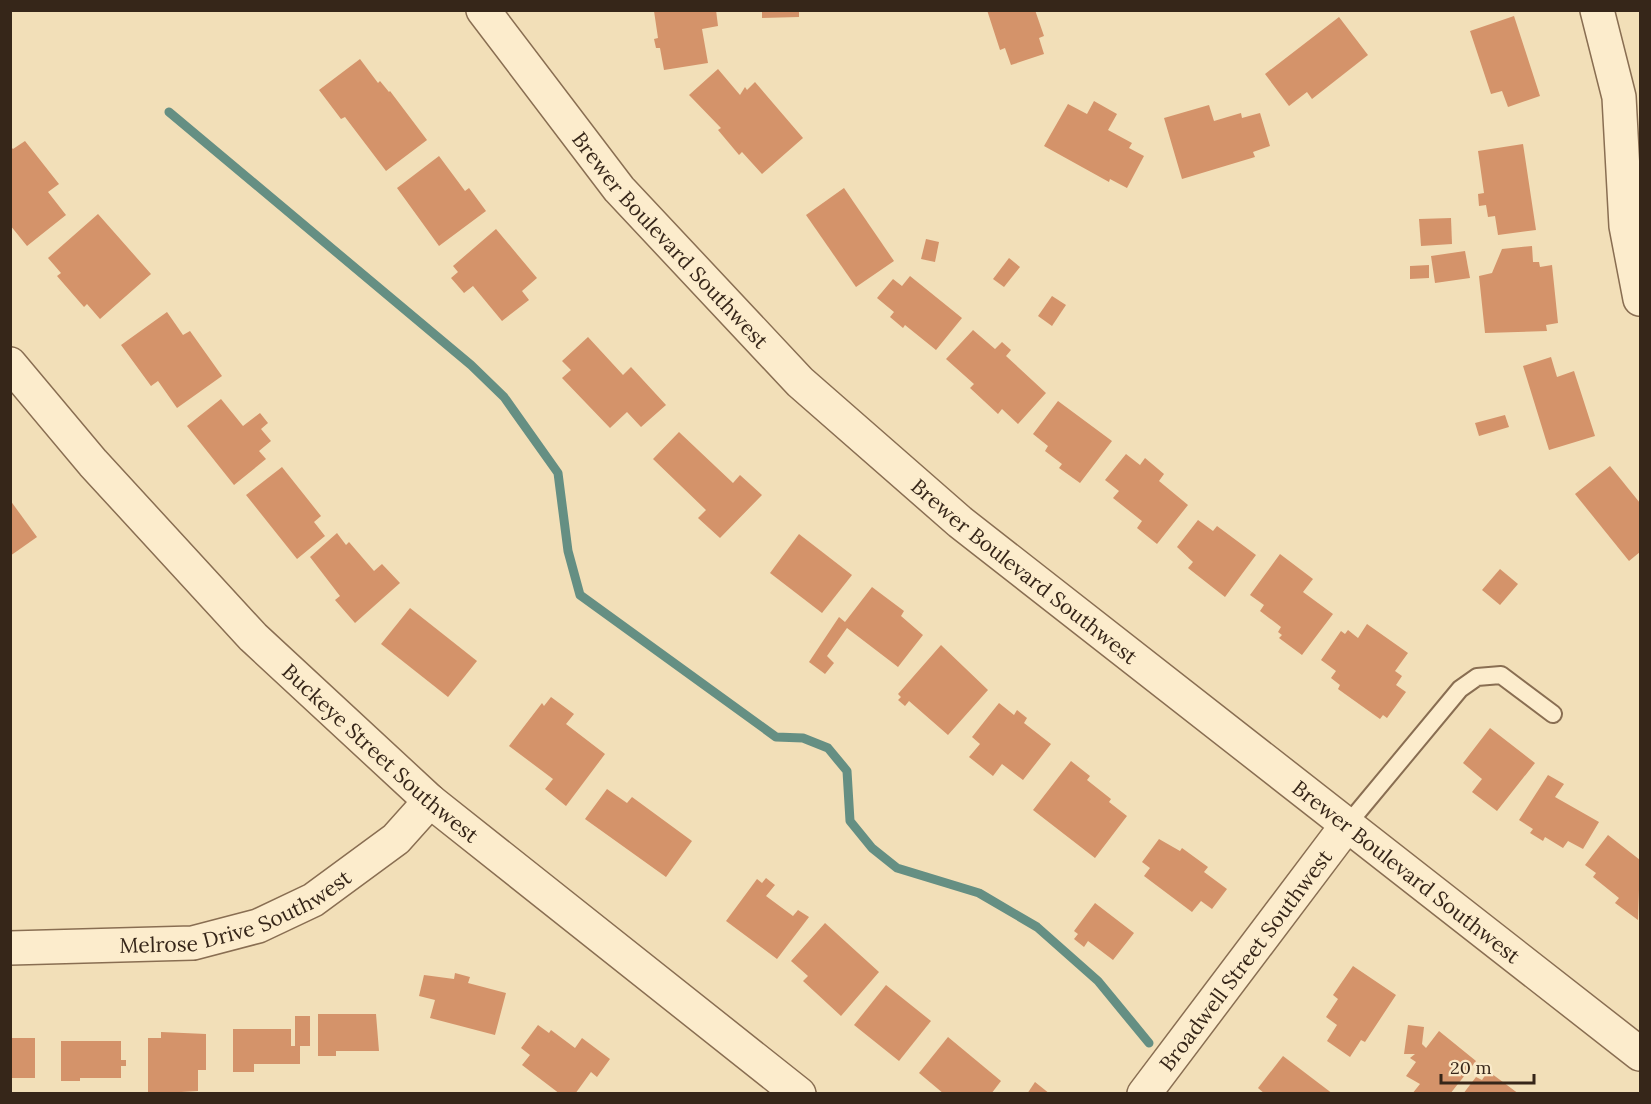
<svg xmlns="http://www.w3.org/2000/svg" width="1651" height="1104" font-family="Lora,serif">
  <rect width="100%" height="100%" fill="#f2dfb8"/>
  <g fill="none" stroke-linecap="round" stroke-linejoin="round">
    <path stroke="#658f83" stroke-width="9" d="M169 112 471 365 504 397 558 473 568 551 580 595 776 737 803 738 828 748 847 771 850 821 872 848 897 868 979 893 1037 927 1098 981 1149 1043"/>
  </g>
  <g fill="#d4936a">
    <path d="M716 10 718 26 702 29 708 63 664 70 660 48H656L654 39 658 38 654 11Z"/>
    <path d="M762 10H799V17L762 18Z"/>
    <path d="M987 10H1035L1044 36 1039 38 1044 54 1011 65 1005 48 1000 50Z"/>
    <path d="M1514 16 1540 96 1508 107 1502 91 1491 94 1470 31Z"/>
    <path d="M1339 17 1368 55 1312 99 1307 92 1289 106 1265 74Z"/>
    <path d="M360 59 378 83 380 81 389 92 390 91 427 140 386 171 345 117 341 119 319 90Z"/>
    <path d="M718 69 740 95 745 87 747 90 755 82 803 138 762 174 742 152 739 155 718 130 721 128 689 95Z"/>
    <path d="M1094 101 1117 114 1108 130 1132 143 1129 148 1144 156 1127 188 1110 179 1109 182 1044 146 1068 104 1087 114Z"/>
    <path d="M1209 105 1214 121 1241 113 1242 118 1260 113 1270 146 1253 152 1255 157 1182 179 1164 118Z"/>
    <path d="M25 141 59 184 48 192 66 215 27 246 10 225V146L13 149Z"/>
    <path d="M1523 144 1536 230 1498 235 1495 216 1488 217 1486 205 1479 206 1478 194 1484 193 1478 151Z"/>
    <path d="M439 156 465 191 469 188 486 211 439 246 397 188Z"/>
    <path d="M844 188 894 261 856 287 806 215Z"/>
    <path d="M98 214 151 274 100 319 87 304 84 307 57 276 61 273 48 258Z"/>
    <path d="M1451 218 1452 244 1421 246 1419 219Z"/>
    <path d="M496 229 537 278 522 291 529 300 502 321 473 286 464 293 451 278 458 272 453 266Z"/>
    <path d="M926 239 939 242 935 262 921 259Z"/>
    <path d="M1532 246 1533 262H1539L1540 267 1552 265 1558 323 1546 325 1547 331 1485 333 1479 276 1492 273 1502 249Z"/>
    <path d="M1465 251 1470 278 1435 283 1431 256Z"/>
    <path d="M1009 258 1020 267 1004 287 993 279Z"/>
    <path d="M1429 265V278L1410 279V266Z"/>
    <path d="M910 276 962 318 936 350 905 325 903 328 890 317 894 312 877 298 893 279 902 286Z"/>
    <path d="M1052 296 1066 305 1052 326 1038 316Z"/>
    <path d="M167 312 183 335 190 331 222 376 177 408 158 381 151 386 121 345Z"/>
    <path d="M973 330 995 349 1002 342 1011 350 1006 356 1046 393 1018 424 1002 409 998 414 970 388 974 384 946 359Z"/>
    <path d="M588 337 623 375 631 367 666 405 641 427 627 412 610 428 562 378 571 370 562 361Z"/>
    <path d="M1551 357 1557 377 1574 371 1595 436 1549 450 1523 366Z"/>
    <path d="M221 399 243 426 260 413 268 423 261 429 271 441 259 451 266 459 234 485 187 426Z"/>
    <path d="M1058 401 1112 441 1080 483 1059 468 1062 464 1045 451 1048 446 1033 434Z"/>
    <path d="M1505 415 1509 427 1479 436 1475 423Z"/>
    <path d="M679 432 733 483 740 475 762 495 720 538 698 518 706 510 653 459Z"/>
    <path d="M1126 454 1140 465 1145 458 1164 474 1159 481 1188 505 1157 544 1137 528 1142 521 1113 498 1119 491 1105 480Z"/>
    <path d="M1610 466 1640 503V552L1629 561 1575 494Z"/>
    <path d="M282 467 321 516 314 522 325 536 297 559 246 495Z"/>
    <path d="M10 500 37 537 10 556Z"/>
    <path d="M1198 520 1213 531 1217 526 1256 555 1225 597 1188 568 1193 562 1177 547Z"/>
    <path d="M337 533 346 545 349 542 374 571 382 564 400 583 355 623 335 600 340 596 310 557Z"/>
    <path d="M799 534 852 575 822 613 770 573Z"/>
    <path d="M1280 554 1313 579 1303 592 1333 614 1302 655 1279 638 1282 635 1278 632 1281 627 1260 611 1264 605 1250 595Z"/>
    <path d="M1500 569 1518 584 1500 605 1482 590Z"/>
    <path d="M872 587 904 611 901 616 923 635 898 667 847 628 827 656 834 663 825 674 809 662 839 617 845 622Z"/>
    <path d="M410 608 477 661 448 697 381 644Z"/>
    <path d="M1367 624 1408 653 1395 671 1402 676 1396 685 1406 692 1387 718 1383 715 1380 719 1338 689 1340 685 1331 678 1336 671 1321 660 1341 631 1345 634 1348 630 1358 638Z"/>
    <path d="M941 645 988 690 948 735 909 701 905 706 898 700 901 697 898 694Z"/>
    <path d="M551 697 574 714 566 724 605 754 566 806 545 789 553 779 509 746 542 703 544 706Z"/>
    <path d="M999 703 1014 715 1017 710 1027 718 1024 723 1051 744 1023 780 1002 764 993 776 969 757 980 744 972 737Z"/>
    <path d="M1490 728 1535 763 1497 811 1472 792 1482 779 1463 763Z"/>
    <path d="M1071 761 1090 776 1087 780 1111 799 1109 802 1127 816 1095 858 1033 810Z"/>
    <path d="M1548 775 1564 784 1555 797 1599 822 1583 849 1568 841 1563 848 1545 837 1543 841 1530 833 1533 829 1519 820Z"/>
    <path d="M607 789 627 803 632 797 692 841 666 877 585 819Z"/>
    <path d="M1608 835 1640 860 1638 920 1615 903 1619 898 1593 877 1596 873 1585 865Z"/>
    <path d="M1159 839 1180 851 1182 848 1208 867 1204 872 1227 889 1212 909 1201 901 1192 912 1144 876 1150 868 1142 862Z"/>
    <path d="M766 878 775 885 766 896 793 916 798 910 809 917 777 959 726 921 757 879 762 883Z"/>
    <path d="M1095 903 1134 933 1113 960 1088 941 1084 947 1074 939 1078 934 1074 931Z"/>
    <path d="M825 923 879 972 841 1016 803 981 808 976 791 961Z"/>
    <path d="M1353 966 1396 995 1365 1042 1361 1040 1350 1057 1327 1041 1337 1025 1326 1017 1338 999 1333 995Z"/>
    <path d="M455 973 470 977 468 983 506 993 495 1035 430 1018 435 1000 419 996 424 975 454 979Z"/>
    <path d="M886 985 931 1021 899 1061 854 1025Z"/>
    <path d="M318 1014H376L379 1051H336V1056H318Z"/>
    <path d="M295 1016H310V1046H300V1064H254V1072H233V1029H291V1046H295Z"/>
    <path d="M538 1025 549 1033 551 1030 575 1048 582 1038 610 1059 597 1077 591 1072 575 1094H560L522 1065 530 1055 521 1048Z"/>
    <path d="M1408 1025 1424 1027 1422 1044 1426 1048 1439 1031 1476 1061 1450 1094H1412L1420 1084 1406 1076 1416 1062 1410 1058 1415 1054H1404Z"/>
    <path d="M161 1032 206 1034V1070H198V1091L148 1094V1038H161Z"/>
    <path d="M948 1037 1001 1081 991 1094H944L919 1073Z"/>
    <rect x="10" y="1038" width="25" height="40"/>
    <path d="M61 1041H121V1060H126V1066H121V1078H80V1081H61Z"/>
    <path d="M1283 1056 1333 1094H1265L1258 1088Z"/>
    <path d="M1488 1071 1519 1094H1463L1476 1077 1482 1080Z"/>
    <path d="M1035 1082 1050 1094H1027Z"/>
  </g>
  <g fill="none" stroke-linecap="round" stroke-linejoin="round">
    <defs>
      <path id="lane" d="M1347 825 1460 689 1477 677 1501 675 1553 714"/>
      <g id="street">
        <path id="s1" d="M483 10 619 189 800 382 960 522 1640 1054"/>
        <path d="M1597 10 1619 97 1626 226 1640 299"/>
        <path id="s2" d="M10 364 93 463 253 637 430 801 799 1094"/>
        <path id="s3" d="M10 948 193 943 258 926 313 900 396 839 430 801"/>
        <path id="s4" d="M1144 1094 1347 825"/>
      </g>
    </defs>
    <use href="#lane" stroke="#896e52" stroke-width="20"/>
    <use href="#street" stroke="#896e52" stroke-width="36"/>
    <use href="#lane" stroke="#fceccc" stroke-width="16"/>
    <use href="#street" stroke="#fceccc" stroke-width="33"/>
  </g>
  <g text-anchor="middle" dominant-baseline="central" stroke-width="6" stroke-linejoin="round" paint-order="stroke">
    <g font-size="21" fill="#362619" stroke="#f9e9c8">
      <text stroke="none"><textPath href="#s1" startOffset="297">Brewer Boulevard Southwest</textPath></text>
      <text stroke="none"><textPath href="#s1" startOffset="783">Brewer Boulevard Southwest</textPath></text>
      <text stroke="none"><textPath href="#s2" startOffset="538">Buckeye Street Southwest</textPath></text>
      <text stroke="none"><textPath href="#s1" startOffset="1269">Brewer Boulevard Southwest</textPath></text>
      <text stroke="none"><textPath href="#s3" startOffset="232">Melrose Drive Southwest</textPath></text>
      <text stroke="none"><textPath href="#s4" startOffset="168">Broadwell Street Southwest</textPath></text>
    </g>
  </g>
  <rect width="1651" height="1104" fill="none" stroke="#362619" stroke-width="24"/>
  <path d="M1441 1074v9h93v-9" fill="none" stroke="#362619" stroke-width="3"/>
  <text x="1450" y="1074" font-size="18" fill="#362619" stroke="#f9e9c8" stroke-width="4.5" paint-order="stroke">20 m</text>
</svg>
